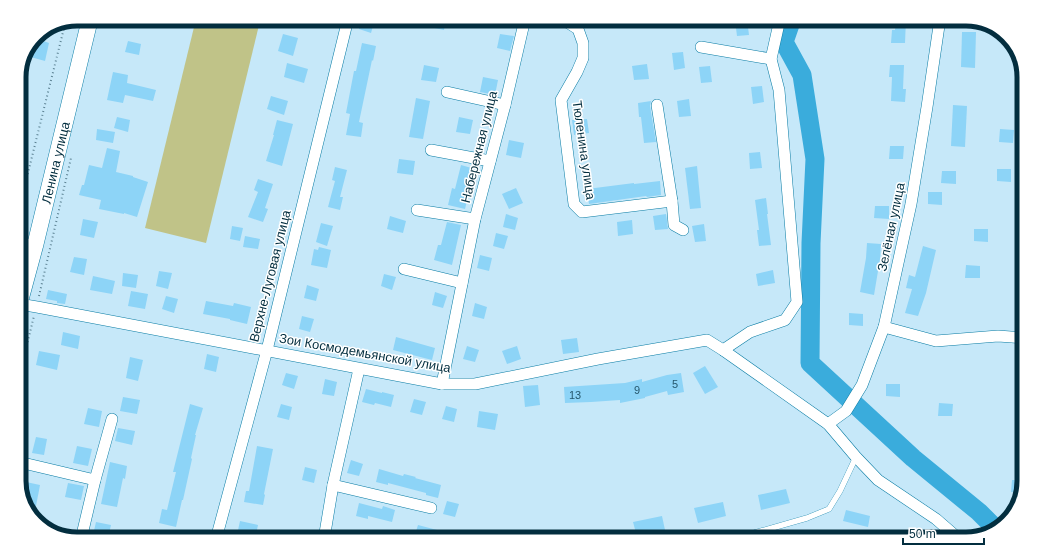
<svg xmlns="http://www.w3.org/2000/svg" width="1043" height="558" font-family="Arial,sans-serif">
  <rect width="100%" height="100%" fill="#c6e8f9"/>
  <path fill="#c0c388" d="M196 19H251L260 21 206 243 145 228Z"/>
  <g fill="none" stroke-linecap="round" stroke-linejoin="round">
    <path stroke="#3aacdc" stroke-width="19" d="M792 19 784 42 802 75 815 159 811 243 810 363 913 458 979 512 997 530"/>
  </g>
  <g fill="#8dd4f7">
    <path d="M362 19H375L371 33 359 29Z"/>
    <path d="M431 19H446L444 30 430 27Z"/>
    <path d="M741 19H747L749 35 737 36 735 20Z"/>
    <path d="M896 19H906L905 43H891L892 30H895Z"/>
    <path d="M962 32H976L975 68 961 67Z"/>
    <path d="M283 34 298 38 293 56 278 51Z"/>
    <path d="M500 34 514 36 510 51 497 48Z"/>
    <path d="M35 38 49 43 45 61 27 56Z"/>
    <path d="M128 41 141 44 139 55 125 52Z"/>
    <path d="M362 43 376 46 373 61 372 60 359 122 363 123 361 137 346 135 350 114 346 113 354 71H356Z"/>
    <path d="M683 52 685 68 674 70 672 53Z"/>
    <path d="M287 63 308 69 304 83 284 77Z"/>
    <path d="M647 64 649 79 634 80 632 66Z"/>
    <path d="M424 65 439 68 436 82 421 80Z"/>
    <path d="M890 65H904L903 89H906L905 102 891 101 892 77H889Z"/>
    <path d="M710 66 712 82 701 83 699 67Z"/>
    <path d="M113 72 128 75 127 83 156 90 153 101 125 95 123 103 107 100Z"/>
    <path d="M483 77 498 80 495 95 480 92Z"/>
    <path d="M762 86 764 102 753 104 751 87Z"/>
    <path d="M271 96 288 101 284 115 267 109Z"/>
    <path d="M416 98 430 101 423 139 409 137Z"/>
    <path d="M689 99 691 116 679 117 677 101Z"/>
    <path d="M651 101 650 106 656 142 644 143 641 117H639L638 103Z"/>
    <path d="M953 105 967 106 965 147 951 146Z"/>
    <path d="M117 117 130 120 128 132 114 128Z"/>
    <path d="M459 117 473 120 470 134 456 132Z"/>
    <path d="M587 119 589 133 574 135 572 120Z"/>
    <path d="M277 120 293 124 282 166 266 161 274 135H273Z"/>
    <path d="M97 129 115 132 113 143 96 140Z"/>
    <path d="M1000 129 1014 130 1013 143 999 142Z"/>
    <path d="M509 140 524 143 521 158 506 155Z"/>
    <path d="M890 146H904L903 159H889Z"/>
    <path d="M107 148 120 151 116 172 133 176V177L148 182 137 217 124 213V214L99 209 101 200 79 195 82 185H84L89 165 102 168Z"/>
    <path d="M760 152 762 168 750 169 749 153Z"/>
    <path d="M399 159 415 161 413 175 397 173Z"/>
    <path d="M461 165 475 169 465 209 448 205 452 188 455 189Z"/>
    <path d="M697 166 701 208 690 209 685 168Z"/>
    <path d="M335 167 347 170 340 197H343L340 210 328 207 335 181 332 180Z"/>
    <path d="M997 169H1011V182L997 181Z"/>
    <path d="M942 171H956V184L941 183Z"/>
    <path d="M258 179 273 184 265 208 268 209 263 222 248 217 258 192 254 190Z"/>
    <path d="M660 181 661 195 647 197 646 196 589 204 587 189 634 183V184Z"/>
    <path d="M516 188 523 203 509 209 502 194Z"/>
    <path d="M928 192H942V205L928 204Z"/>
    <path d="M766 198 768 214H767L771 245 759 246 757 230H759L755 200Z"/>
    <path d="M875 206H889V219L874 218Z"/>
    <path d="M506 214 518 218 515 230 503 227Z"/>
    <path d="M666 214 668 229 655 230 653 216Z"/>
    <path d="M390 216 406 221 403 233 387 229Z"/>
    <path d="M83 219 98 222 94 238 80 235Z"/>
    <path d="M632 220 633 234 618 236 617 222Z"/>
    <path d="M447 222 461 225 452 265 434 260 438 245H441Z"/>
    <path d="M321 223 333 226 327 246 316 242Z"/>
    <path d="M704 224 706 241 695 242 692 226Z"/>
    <path d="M232 226 243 228 240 241 230 239Z"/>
    <path d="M974 229H988V242L974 241Z"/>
    <path d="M496 233 508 236 504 249 493 246Z"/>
    <path d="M245 236 260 239 258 249 243 247Z"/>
    <path d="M867 243 881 244 880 259 874 295 860 292 866 258Z"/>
    <path d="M923 246 936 250 926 293 918 316 905 313 912 289 906 288 909 275 915 277Z"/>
    <path d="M319 247 331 250 327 268 311 265 314 249 318 250Z"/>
    <path d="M480 255 492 258 489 271 477 268Z"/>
    <path d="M74 257 87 259 84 275 70 272Z"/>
    <path d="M966 265 980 266V278H965Z"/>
    <path d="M773 270 775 283 758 286 756 274Z"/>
    <path d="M159 271 172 273 168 289 156 286Z"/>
    <path d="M123 273 138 275 136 288 122 286Z"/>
    <path d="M384 274 396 277 392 290 381 286Z"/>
    <path d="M93 276 115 281 112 294 90 290Z"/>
    <path d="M307 285 319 289 316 301 304 298Z"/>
    <path d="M48 290 67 294 65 304 57 303V301L46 299Z"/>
    <path d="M131 291 148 294 145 309 128 306Z"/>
    <path d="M435 292 447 296 443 308 432 305Z"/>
    <path d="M166 296 178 299 174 313 162 309Z"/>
    <path d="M206 301 233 306 234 303 251 307 247 324 230 320V319L203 314Z"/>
    <path d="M475 303 487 307 484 319 472 316Z"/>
    <path d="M849 313 863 314V326L849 325Z"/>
    <path d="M302 316 314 319 310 332 299 329Z"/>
    <path d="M63 332 80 336 78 349 61 345Z"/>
    <path d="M396 337 435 348 432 360 393 350Z"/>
    <path d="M577 338 579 352 563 354 561 340Z"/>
    <path d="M467 346 479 350 475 362 463 359Z"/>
    <path d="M517 346 521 359 507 364 502 351Z"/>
    <path d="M39 351 60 355 57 370 36 365Z"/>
    <path d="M207 354 219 357 216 372 204 369Z"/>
    <path d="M130 357 143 360 138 381 126 378Z"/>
    <path d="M705 366 718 387 705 394 693 373Z"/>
    <path d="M286 373 298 376 294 389 282 385Z"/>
    <path d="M681 373 684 392 668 395 667 391 645 397V398L620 403V400L591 402 565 403 564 387 625 383 642 379V382L667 375Z"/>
    <path d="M325 379 337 382 334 396 322 394Z"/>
    <path d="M886 384H900V397L886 396Z"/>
    <path d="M538 385 540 405 525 407 523 386Z"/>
    <path d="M366 389 382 393V392L394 395 391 407 375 403 374 405 362 402Z"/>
    <path d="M123 397 140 400 137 414 120 411Z"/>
    <path d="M414 399 426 402 422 415 410 412Z"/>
    <path d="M939 403 953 404 952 416H938Z"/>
    <path d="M190 404 203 408 195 435H196L191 458 192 459 183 500H182L176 527 159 523 162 509 167 510 176 472H173Z"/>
    <path d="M281 404 292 407 289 420 277 417Z"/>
    <path d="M446 406 457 409 454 422 442 419Z"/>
    <path d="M88 408 102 411 99 427 84 424Z"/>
    <path d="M479 411 498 414 495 430 477 427Z"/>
    <path d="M118 428 135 431 132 445 115 441Z"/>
    <path d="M36 437 47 439 44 455 32 453Z"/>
    <path d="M77 446 92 449 88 466 73 463Z"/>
    <path d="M257 446 273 449 264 494 265 495 263 505 244 502 246 491H249Z"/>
    <path d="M351 460 363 464 359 476 347 473Z"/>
    <path d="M110 462 127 466 125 479 123 478 117 507 101 504Z"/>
    <path d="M305 467 317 470 314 483 302 480Z"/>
    <path d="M379 469 403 476 404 474 416 477 415 478 441 485 438 498 426 495V493L388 483V485L376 482Z"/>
    <path d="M1012 480H1024L1021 493 1011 492Z"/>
    <path d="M26 482 40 485 36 506 25 504 23 497Z"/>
    <path d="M68 483 84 486 81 500 65 497Z"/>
    <path d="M786 489 790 503 761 510 758 495Z"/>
    <path d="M447 501 459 504 455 517 443 514Z"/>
    <path d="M723 502 726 516 698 523 694 508Z"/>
    <path d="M359 503 382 509 383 506 395 510 392 522 368 516V519L356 516Z"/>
    <path d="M846 510 870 516 868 527 843 521Z"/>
    <path d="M662 516 665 530 637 537 633 522Z"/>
    <path d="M240 521 258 525 255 539 237 535Z"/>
    <path d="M96 522 111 525 108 538 93 535Z"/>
    <path d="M418 525 460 536 459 539H419L414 538Z"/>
  </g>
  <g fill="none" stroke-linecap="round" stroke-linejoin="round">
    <defs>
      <path id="lane" d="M733 539 807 518 829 509 840 491 856 457"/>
      <g id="street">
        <path d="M558 19 567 22 578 29 583 43V58L577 72 561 100 574 204 582 212 672 201"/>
        <path d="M701 47 771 59"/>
        <path d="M447 92 505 105"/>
        <path d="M657 105 672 201 674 225 683 230"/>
        <path d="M431 150 490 161"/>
        <path d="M417 210 475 219"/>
        <path d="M19 242 35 246"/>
        <path d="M404 269 462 283"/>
        <path d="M19 304 37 307 442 384H475L598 359 707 340 723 350 828 424 856 457 878 480 936 519 959 539"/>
        <path d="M884 327 936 341 998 336 1024 338"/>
        <path d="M723 350 750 332 785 320 797 302 779 90 771 59 780 19"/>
        <path d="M442 384 475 219 505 105 525 19"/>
        <path d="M828 424 846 411 862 385 884 327 911 204 927 107 940 19"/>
        <path d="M19 462 95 480"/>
        <path d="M333 485 431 508"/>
        <path d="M81 539 95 480 112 419"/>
        <path d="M216 539 267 350 348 19"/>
        <path d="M324 539 333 485 359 369"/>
      </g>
      <g id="secondary">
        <path id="s1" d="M19 305 35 246 90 19"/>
      </g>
    </defs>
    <use href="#lane" stroke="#097ca4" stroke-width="6"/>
    <use href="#street" stroke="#097ca4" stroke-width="12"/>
    <use href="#secondary" stroke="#097ca4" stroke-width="17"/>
    <g stroke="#5c8293" stroke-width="2" stroke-dasharray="1 3" stroke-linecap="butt">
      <path d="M19 209 65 24"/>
      <path d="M39 296 71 158"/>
      <path d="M19 377 34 316"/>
    </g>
    <use href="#lane" stroke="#fff" stroke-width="5.5"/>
    <use href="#street" stroke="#fff" stroke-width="11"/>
    <use href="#secondary" stroke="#fff" stroke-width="16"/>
  </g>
  <g text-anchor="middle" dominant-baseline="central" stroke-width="3" stroke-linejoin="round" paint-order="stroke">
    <g font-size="11" fill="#26586d">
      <text x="675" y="384">5</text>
      <text x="637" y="390">9</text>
      <text x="575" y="395">13</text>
    </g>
    <g font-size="13" fill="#032e3f" stroke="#fff">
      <text transform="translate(479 147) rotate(-76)">Набережная улица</text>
      <text transform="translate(584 150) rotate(82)">Тюленина улица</text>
      <text stroke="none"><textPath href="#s1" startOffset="147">Ленина улица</textPath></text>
      <text transform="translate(891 227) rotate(-78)">Зелёная улица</text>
      <text transform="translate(270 276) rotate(-76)">Верхне-Луговая улица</text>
      <text transform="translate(365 353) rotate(10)">Зои Космодемьянской улица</text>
    </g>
  </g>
  <path d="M0 0H1043V558H0ZM77 26H966A51 51 0 0 1 1017 77V481A51 51 0 0 1 966 532H77A51 51 0 0 1 26 481V77A51 51 0 0 1 77 26Z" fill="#fff" fill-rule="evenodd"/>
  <path fill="none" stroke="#032e3f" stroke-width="5" d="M77 26H966A51 51 0 0 1 1017 77V481A51 51 0 0 1 966 532H77A51 51 0 0 1 26 481V77A51 51 0 0 1 77 26Z"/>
  <path d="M903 538v6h81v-6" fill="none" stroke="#032e3f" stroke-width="2"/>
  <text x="909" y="538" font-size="12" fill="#032e3f" stroke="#ffffff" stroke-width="3" paint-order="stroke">50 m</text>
</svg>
